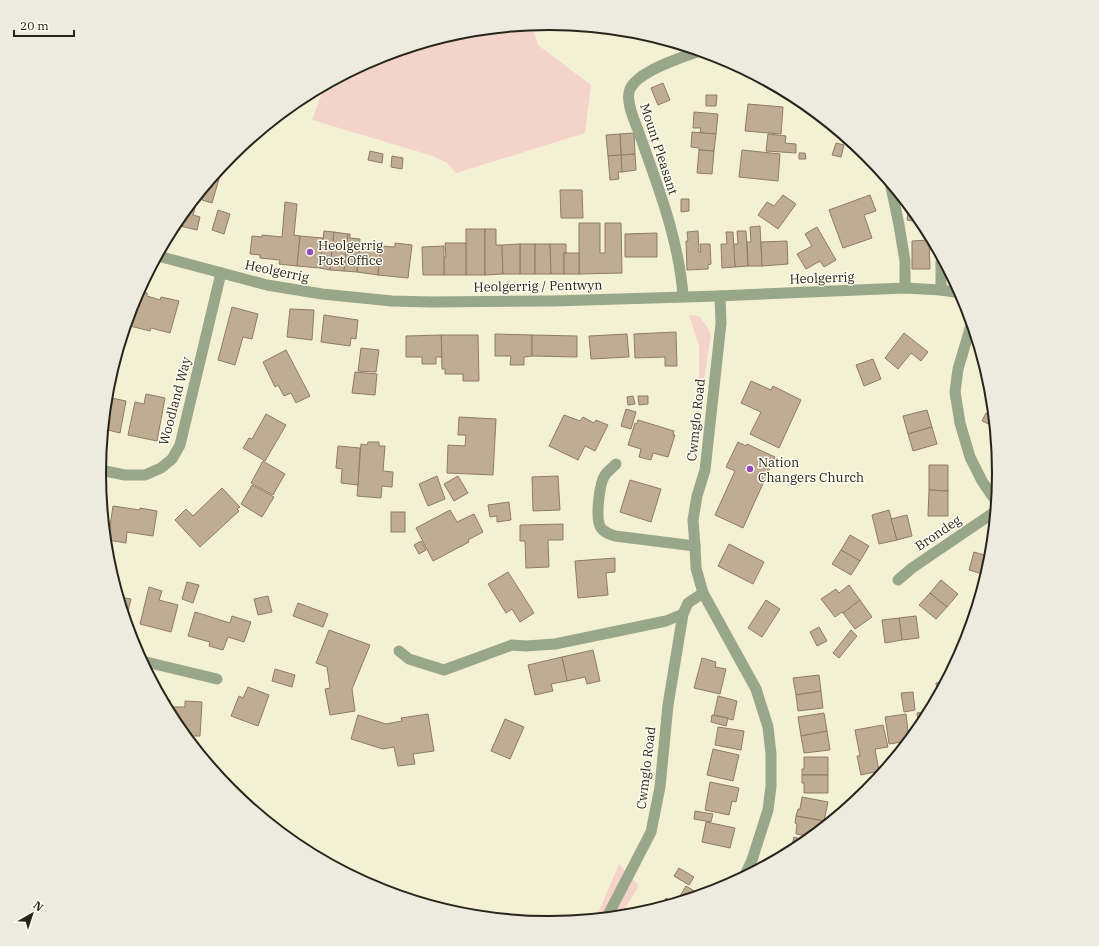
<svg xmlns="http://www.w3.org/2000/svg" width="1099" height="946" font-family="'IBM Plex Serif',serif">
  <rect width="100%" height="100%" fill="#f4f0d4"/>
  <g fill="#f4d4ca">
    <path d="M532 25 538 45 591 85 585 133 456 173 447 163 433 156 312 120 325 85 378 57 462 32Z"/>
    <path d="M689 315 699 316 708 328 711 336 699 409V346Z"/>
    <path d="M619 864 639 886 620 916 596 918Z"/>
  </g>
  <g fill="#c0ab93" stroke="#8d7b68">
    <path d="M663 83 670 100 658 105 651 88Z"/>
    <path d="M706 95H717L716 106H706Z"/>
    <path d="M748 104 783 107 781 134 745 131Z"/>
    <path d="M694 112 718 114 716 134 700 133 701 128H693Z"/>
    <path d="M826 120 834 127 825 125Z"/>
    <path d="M692 132 716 134 714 151 699 150V148L691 147Z"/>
    <path d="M634 133 635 154 621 155 620 134Z"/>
    <path d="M620 134 621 155 608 156 606 135Z"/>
    <path d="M768 134 786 136 785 143 796 144V153L766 151Z"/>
    <path d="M836 143 844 145 841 157 832 155Z"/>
    <path d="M699 150 714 151 712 174 697 173Z"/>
    <path d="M742 150 780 154 778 181 739 177Z"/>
    <path d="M370 151 383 154 382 163 368 160Z"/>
    <path d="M799 153H805L806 159H799Z"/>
    <path d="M635 154 636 170 622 172 621 155Z"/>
    <path d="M621 155 622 172H618L619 179 610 180 608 156Z"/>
    <path d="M392 156 403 158 402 169 391 167Z"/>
    <path d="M213 177 219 179 212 203 202 200 203 196 198 195Z"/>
    <path d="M560 190H582L583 218H561Z"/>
    <path d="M783 195 796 204 778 229 758 215 767 202 774 206Z"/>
    <path d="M870 195 876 211 864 215 872 238 843 248 829 210Z"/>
    <path d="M681 199H689V211L681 212Z"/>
    <path d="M285 202 297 204 294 235 300 236 297 266 279 264 280 260 260 258V255L250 254 252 236 262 237V235L282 237Z"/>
    <path d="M192 203 196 204 193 215 200 217 197 230 180 226V228L174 226Z"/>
    <path d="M909 205 924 223 907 220Z"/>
    <path d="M218 210 230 214 224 234 212 230Z"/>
    <path d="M579 223H600V253H605V223H621L622 273 579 274Z"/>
    <path d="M760 226 762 266H748L747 242H751L750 227Z"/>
    <path d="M817 227 836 260 824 267 820 261 806 269 797 254 812 246 805 234Z"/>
    <rect x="466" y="229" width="19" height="46"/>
    <path d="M485 229H496V245H502L503 274 485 275Z"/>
    <path d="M324 231 334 232 330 270 320 268Z"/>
    <path d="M698 231 699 252H701L700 244H710L711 264 708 265V269L687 270 686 241H688L687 232Z"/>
    <path d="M737 231H746L748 266 735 267 733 244H738Z"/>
    <path d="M334 232 348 234 344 271 330 270Z"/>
    <path d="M726 232H733L735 267 722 268 721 244H727Z"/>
    <path d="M657 233V257H625V234Z"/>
    <path d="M348 234H350V238L360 239 357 272 344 271Z"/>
    <path d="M300 236 323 238 320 268 297 266Z"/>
    <path d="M929 240 930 269H912V241Z"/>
    <path d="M787 241 788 264 762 266 761 242Z"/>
    <path d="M360 243 381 246 378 275 357 272Z"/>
    <path d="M395 243 412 245 408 278 378 275 381 246 395 247Z"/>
    <path d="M445 243H466V275H444V257H446Z"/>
    <rect x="520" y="244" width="15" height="30"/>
    <path d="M520 244V274H503L502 245Z"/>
    <path d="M535 244H550L551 274H535Z"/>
    <path d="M550 244H566V253H564V274H551Z"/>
    <path d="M444 246V275H423L422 247Z"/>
    <rect x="564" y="253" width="15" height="21"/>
    <path d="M139 290 147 293V296L160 300 161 297 179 301 170 333 151 328 150 331 130 326Z"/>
    <path d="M139 290 132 318 129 317 134 301Z"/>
    <path d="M232 307 258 314 252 339 243 337 235 365 218 360Z"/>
    <path d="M290 309 314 310 312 340 287 337Z"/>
    <path d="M324 315 358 320 356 339 351 338 350 346 321 342Z"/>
    <path d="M676 332 677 366H665V357L635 358 634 334Z"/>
    <path d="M904 333 928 352 921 361 911 353 898 369 885 358Z"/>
    <path d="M495 334 532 335V356L524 357V365H510L511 356H495Z"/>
    <path d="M627 334 629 357 591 359 589 336Z"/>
    <path d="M441 335H478L479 381H463V374H445V369H442Z"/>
    <path d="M441 335 442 357H436V364H422V357H406V336Z"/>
    <path d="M532 335 577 336V357L532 356Z"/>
    <path d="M361 348 379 350 376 372 358 371Z"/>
    <path d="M286 350 310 396 296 403 291 393 284 396 278 385 275 387 263 362Z"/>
    <path d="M873 359 881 379 864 386 856 365Z"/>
    <path d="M355 372 377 374 375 395 352 393Z"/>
    <path d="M751 381 771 390 773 386 801 400 779 448 750 434 761 412 741 403Z"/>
    <path d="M146 394 165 398 157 441 128 435 135 402 144 404Z"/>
    <path d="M633 396 635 404 628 405 627 397Z"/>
    <path d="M638 396H648V404L639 405Z"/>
    <path d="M107 397 126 401 120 433 104 429Z"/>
    <path d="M626 409 636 412 631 429 621 426Z"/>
    <path d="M927 410 932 427 908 434 903 416Z"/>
    <path d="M986 413 994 416 995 427 982 421Z"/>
    <path d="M266 414 286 425 265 461 243 448 249 438 252 439Z"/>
    <path d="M564 415 580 421 583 417 594 423 596 420 608 425 595 451 585 446 578 460 549 446Z"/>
    <path d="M459 417 496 419 493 475 447 473 448 445 465 446 466 435H458Z"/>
    <path d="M638 420 674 431 673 435H675L668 457 653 453 651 460 639 457 641 449 628 445 635 423 637 424Z"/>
    <path d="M932 427 937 444 913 451 908 434Z"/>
    <path d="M368 442H379V446H385L383 471 393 472 392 487 382 486 381 498 357 496 361 444 367 445Z"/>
    <path d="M738 442 746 446 747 444 775 457 743 528 715 515 735 471 726 467Z"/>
    <path d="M338 446 360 448 358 485 341 483 342 469 336 468Z"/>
    <path d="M263 461 285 474 273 495 251 483Z"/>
    <path d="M929 465H948V491L929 490Z"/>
    <path d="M437 476 445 499 428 506 419 484Z"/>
    <path d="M458 476 468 493 454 501 444 484Z"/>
    <path d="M558 476 560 510 533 511 532 477Z"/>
    <path d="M630 480 661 489 651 522 620 512Z"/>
    <path d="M252 485 274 497 262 517 241 504Z"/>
    <path d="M222 488 240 507 237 509 239 511 200 547 175 520 186 509 193 516Z"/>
    <path d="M929 490 948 491V516H928Z"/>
    <path d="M509 502 511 520 497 522V516L490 517 488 505Z"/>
    <path d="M113 506 140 510V508L157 511 153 536 127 532 126 543 108 540Z"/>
    <path d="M450 510 457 522 474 514 483 532 468 540 469 542 433 561 416 528Z"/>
    <path d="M889 510 897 540 879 544 872 515Z"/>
    <rect x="391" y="512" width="14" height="20"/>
    <path d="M907 515 912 536 897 540 891 519Z"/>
    <path d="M563 524V540H548L549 567 526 568 525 541H520V525Z"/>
    <path d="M850 535 869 546 860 561 841 550Z"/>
    <path d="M421 541 426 550 419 554 414 545Z"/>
    <path d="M729 544 764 562 753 584 718 566Z"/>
    <path d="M841 550 860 561 851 575 832 564Z"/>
    <path d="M974 552 991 557 986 575 969 570Z"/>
    <path d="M615 558V572L606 573 608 595 578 598 575 561Z"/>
    <path d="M508 572 534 613 520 622 512 609 506 613 488 584Z"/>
    <path d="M941 580 958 594 947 607 930 593Z"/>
    <path d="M187 582 199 585 193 603 182 599Z"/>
    <path d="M849 585 860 600 843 613 842 612 835 617 821 599 836 589 839 593Z"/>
    <path d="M149 587 162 591 159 600 178 605 171 632 140 624Z"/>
    <path d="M930 593 947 607 936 619 919 605Z"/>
    <path d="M268 596 272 612 258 615 254 599Z"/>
    <path d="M119 597 131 599 126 620Z"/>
    <path d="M766 600 780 609 762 637 748 628Z"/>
    <path d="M860 600 872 617 855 629 843 613Z"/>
    <path d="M298 603 328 614 323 627 293 616Z"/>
    <path d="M195 612 230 623 232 616 251 622 244 642 228 637 223 650 209 646 210 642 188 636Z"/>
    <path d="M916 616 919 638 902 640 899 618Z"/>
    <path d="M899 618 902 640 885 643 882 620Z"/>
    <path d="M819 627 827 641 817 646 810 632Z"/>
    <path d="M329 630 370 645 352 689 355 711 330 715 325 689 330 688 327 667 316 663Z"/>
    <path d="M851 630 857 636 839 658 833 653Z"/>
    <path d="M593 650 600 681 587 684 585 677 567 681 562 657Z"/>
    <path d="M562 657 567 681 551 684 553 691 535 695 528 665Z"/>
    <path d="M702 658 716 662 715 667 726 669 720 694 694 688Z"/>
    <path d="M275 669 295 675 292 687 272 681Z"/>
    <path d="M819 675 821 691 796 695 793 678Z"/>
    <path d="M946 682 938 697 936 683Z"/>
    <path d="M248 687 269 695 258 726 231 716 239 696 243 698Z"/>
    <path d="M821 691 823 708 798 711 796 695Z"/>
    <path d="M913 692 915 710 904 712 901 693Z"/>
    <path d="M718 696 737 701 733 720 714 715Z"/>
    <path d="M163 700H170V707H185V701L202 702 200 736H190L189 740 175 723Z"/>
    <path d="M930 711 924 723 919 729 917 713Z"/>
    <path d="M824 713 827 731 801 736 798 717Z"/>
    <path d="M428 714 434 751 413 754 415 764 398 766 394 747 383 749 351 739 358 715 386 724 402 721 401 718Z"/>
    <path d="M906 714 909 740V741L889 744 885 717Z"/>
    <path d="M712 715 728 718 726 726 711 722Z"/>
    <path d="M505 719 524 727 510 759 491 751Z"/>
    <path d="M883 725 888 747 875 749 879 771 861 775 857 756H860L855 730Z"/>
    <path d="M718 727 744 731 741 750 715 745Z"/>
    <path d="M827 731 830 750 804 753 801 736Z"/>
    <path d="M713 749 739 755 733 781 707 775Z"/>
    <path d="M804 757H828V775H802V769H804Z"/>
    <path d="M802 775H828V793H804V783H802Z"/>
    <path d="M710 782 739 788 736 802 732 801 729 815 705 810Z"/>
    <path d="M802 797 828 802 824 821 796 816 798 809H800Z"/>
    <path d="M695 811 713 814 711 822 694 819Z"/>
    <path d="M796 816 824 821 823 828 812 837 796 834 797 824 795 823Z"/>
    <path d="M706 822 735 828 730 848 702 842Z"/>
    <path d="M794 837 807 841 799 847 787 854 789 848 791 849Z"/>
    <path d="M679 868 694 877 689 885 674 876Z"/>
    <path d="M686 886 701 895 678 902 677 901Z"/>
    <path d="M666 898 675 903 660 907Z"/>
  </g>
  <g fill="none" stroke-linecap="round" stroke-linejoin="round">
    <g stroke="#98a689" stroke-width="11">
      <path d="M890 182 899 225 905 261V288"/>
      <path d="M616 464C613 467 608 471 605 475 599 484 595 520 601 528 605 533 609 534 615 536L695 546"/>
      <path d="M142 661 217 679"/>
    </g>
    <g stroke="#98a689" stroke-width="11">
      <path d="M158 256 267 285 322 294 392 301 432 302 553 301 718 296 905 288 941 290 961 293"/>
      <path d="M941 290V262L942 257"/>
      <path d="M683 296C679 239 657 184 638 130 634 120 625 100 630 89 638 71 682 57 700 51"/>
      <path d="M972 322 958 369 955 392 960 423 970 457 982 481 997 503"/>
      <path d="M100 470 125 475H145L161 468 172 459 180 445 221 273"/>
      <path d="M898 580 912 568 996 511"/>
      <path d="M703 593 756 689 768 727 771 754V786L768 810 752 860 744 877"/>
      <path d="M399 651 409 659 444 670 512 645 526 646 555 644 666 621 683 614"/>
      <path d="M607 917 651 832 660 787 668 705 683 614 688 603 703 593 696 568 695 546 693 520 697 496 705 470 721 323 720 296"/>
    </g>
  </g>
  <g fill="#914bbe" stroke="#fefcf1" stroke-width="1.5">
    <circle cx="310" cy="252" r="4"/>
    <circle cx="750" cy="469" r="4"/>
  </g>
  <g text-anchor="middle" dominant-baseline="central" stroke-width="3" stroke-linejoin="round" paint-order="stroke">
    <g font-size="13" fill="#27251b" stroke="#fefcf1">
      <text transform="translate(659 149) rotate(72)">Mount Pleasant</text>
      <text transform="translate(277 271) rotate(12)">Heolgerrig</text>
      <text transform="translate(822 278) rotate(-2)">Heolgerrig</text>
      <text transform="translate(538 286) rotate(-1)">Heolgerrig / Pentwyn</text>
      <text transform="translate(175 401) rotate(-75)">Woodland Way</text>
      <text transform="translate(696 420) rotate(-84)">Cwmglo Road</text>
      <text transform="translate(938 533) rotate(-34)">Brondeg</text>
      <text transform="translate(646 768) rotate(-83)">Cwmglo Road</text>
    </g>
    <g font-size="13" fill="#27251b" stroke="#fefcf1" text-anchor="start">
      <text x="318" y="245">Heolgerrig<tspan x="318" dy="15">Post Office</tspan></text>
      <text x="758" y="462">Nation<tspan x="758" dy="15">Changers Church</tspan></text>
    </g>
  </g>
  <path d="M0 0H1099V946H0ZM106 473a443 443 0 1 1 886 0a443 443 0 1 1-886 0Z" fill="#edebe0" fill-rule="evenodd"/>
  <path fill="none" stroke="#27251b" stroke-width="2" d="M106 473a443 443 0 1 1 886 0a443 443 0 1 1-886 0Z"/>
  <g transform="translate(32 914) rotate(39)" stroke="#fefcf1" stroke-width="3" paint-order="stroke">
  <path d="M0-3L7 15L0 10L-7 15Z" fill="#27251b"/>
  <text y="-6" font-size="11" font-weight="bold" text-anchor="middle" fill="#27251b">N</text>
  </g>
  <path d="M14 30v6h60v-6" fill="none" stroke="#27251b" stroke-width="2"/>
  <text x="20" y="30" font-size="12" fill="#27251b" stroke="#fefcf1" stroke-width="3" paint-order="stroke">20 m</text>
</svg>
